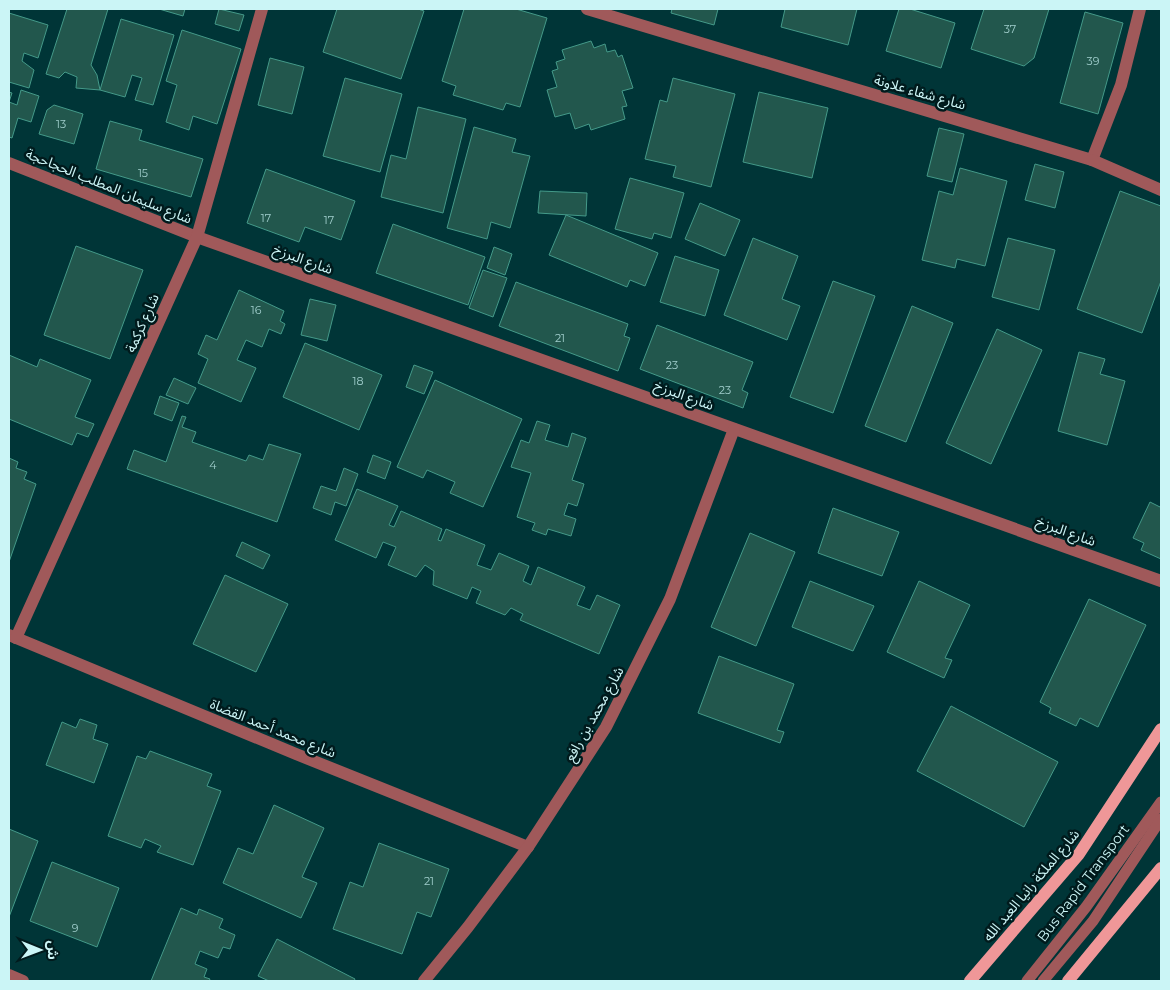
<svg xmlns="http://www.w3.org/2000/svg" width="1170" height="990" font-family="Montserrat,'Noto Sans Arabic',sans-serif">
  <rect width="100%" height="100%" fill="#003537"/>
  <g fill="#22574d" stroke="#449a89">
    <path d="M67 9H108L91 65 97 75 100 90 76 88 77 77 65 72 59 78 46 74Z"/>
    <path d="M159 9H185L183 16Z"/>
    <path d="M219 9 244 15 239 31 215 24Z"/>
    <path d="M337 9H418L424 11 401 79 323 52Z"/>
    <path d="M464 9H516L547 18 520 107 506 103 503 110 453 95 456 86 442 81Z"/>
    <path d="M672 9H718L714 25 671 13Z"/>
    <path d="M785 9H857L848 45 781 27Z"/>
    <path d="M899 9H910L955 23 941 68 886 51Z"/>
    <path d="M984 9H1049L1034 58 1024 66 971 49Z"/>
    <path d="M1085 12 1123 23 1098 114 1060 103Z"/>
    <path d="M9 13 48 25 38 58 24 53 22 61 34 70 29 88 9 82Z"/>
    <path d="M121 19 174 35 153 105 135 100 142 78 132 75 125 97 100 90Z"/>
    <path d="M182 30 241 49 217 124 193 116 189 130 166 122 177 85 166 81Z"/>
    <path d="M591 41 594 48 605 44 607 52 615 50 618 57 622 55 633 88 622 91 627 106 622 107 625 119 591 130 589 124 575 129 570 113 555 117 547 90 557 87 552 71 558 69 556 62 565 59 562 50Z"/>
    <path d="M270 58 304 67 292 114 258 105Z"/>
    <path d="M345 78 402 94 380 172 323 156Z"/>
    <path d="M673 78 735 94 711 187 673 177 676 166 645 159 660 100 667 102Z"/>
    <path d="M21 90 39 96 31 122 18 118 12 138 9 137V92L12 93 9 102 17 105Z"/>
    <path d="M759 92 828 108 812 178 743 162Z"/>
    <path d="M54 105 83 114 74 144 39 134 47 110Z"/>
    <path d="M418 107 466 119 443 213 381 197 391 155 406 159Z"/>
    <path d="M110 121 142 130 139 140 203 159 191 197 96 169Z"/>
    <path d="M474 127 516 139 512 152 530 156 510 228 491 222 487 239 447 228Z"/>
    <path d="M939 128 964 134 952 182 927 176Z"/>
    <path d="M1035 164 1064 172 1055 208 1025 200Z"/>
    <path d="M960 168 1007 181 985 266 957 259 955 268 922 260 939 191 953 195Z"/>
    <path d="M266 169 355 201 341 240 305 227 299 242 247 223Z"/>
    <path d="M630 178 684 193 671 238 654 233 652 239 615 229Z"/>
    <path d="M540 191 587 193 586 216 538 213Z"/>
    <path d="M1120 191 1161 206V281L1142 333 1077 309Z"/>
    <path d="M700 203 740 220 725 256 685 239Z"/>
    <path d="M566 215 658 253 645 286 630 280 627 287 549 255Z"/>
    <path d="M393 224 485 257 468 305 376 273Z"/>
    <path d="M753 238 798 256 782 299 800 306 787 340 724 315Z"/>
    <path d="M1008 238 1055 250 1039 310 992 297Z"/>
    <path d="M76 246 143 270 110 359 44 335Z"/>
    <path d="M494 247 512 254 505 275 487 268Z"/>
    <path d="M675 256 719 270 705 316 660 302Z"/>
    <path d="M483 270 507 278 493 317 469 308Z"/>
    <path d="M833 281 875 296 833 413 790 397Z"/>
    <path d="M516 282 628 324 624 336 630 338 618 371 499 326Z"/>
    <path d="M239 290 284 311 280 321 285 324 281 334 269 329 262 347 246 340 237 360 256 368 241 402 198 383 208 359 198 354 206 335 217 340Z"/>
    <path d="M310 299 336 305 327 341 301 335Z"/>
    <path d="M912 306 953 323 906 442 865 426Z"/>
    <path d="M657 325 753 362 742 390 748 393 743 408 640 369Z"/>
    <path d="M997 329 1042 350 991 464 946 443Z"/>
    <path d="M305 343 382 375 359 430 283 397Z"/>
    <path d="M1079 352 1105 359 1100 374 1125 381 1107 445 1058 431Z"/>
    <path d="M9 355 37 367 40 359 91 380 75 417 94 424 88 437 77 433 72 445 9 419Z"/>
    <path d="M414 365 433 372 424 394 406 387Z"/>
    <path d="M174 378 196 388 188 404 166 395Z"/>
    <path d="M435 380 522 419 483 507 450 493 455 482 427 470 423 478 397 467Z"/>
    <path d="M160 396 179 403 172 421 154 414Z"/>
    <path d="M182 416 186 417 182 427 196 432 192 442 246 461 249 455 263 460 269 444 301 454 277 522 127 469 134 450 166 462Z"/>
    <path d="M537 421 550 425 545 440 568 447 572 433 586 438 572 480 584 484 577 506 568 503 564 515 576 519 571 536 548 529 546 535 532 530 535 523 517 517 531 473 511 467 521 440 529 443Z"/>
    <path d="M373 455 391 462 385 479 367 472Z"/>
    <path d="M9 458 18 462 16 468 27 472 24 479 36 484 9 562Z"/>
    <path d="M344 468 358 474 346 506 335 502 331 515 313 508 321 486 336 491Z"/>
    <path d="M357 489 398 506 389 525 394 527 401 511 442 529 438 540 441 541 446 529 485 545 477 565 491 570 499 553 529 566 523 581 531 585 538 567 585 587 577 605 590 610 597 595 620 605 599 654 520 620 523 614 511 608 505 615 476 603 481 591 472 587 467 599 433 585 434 571 425 565 416 577 388 565 396 547 383 542 376 558 335 540Z"/>
    <path d="M1150 502 1160 507 1161 504V559L1141 550 1144 543 1133 538Z"/>
    <path d="M833 508 899 532 882 576 818 553Z"/>
    <path d="M750 533 795 552 756 646 711 627Z"/>
    <path d="M242 542 270 555 263 569 236 556Z"/>
    <path d="M225 575 288 604 256 672 193 644Z"/>
    <path d="M810 581 874 606 853 651 792 627Z"/>
    <path d="M919 581 970 605 945 658 952 660 944 678 887 652Z"/>
    <path d="M1089 599 1146 625 1098 727 1080 718 1076 726 1049 713 1051 708 1040 702Z"/>
    <path d="M719 656 794 684 777 730 784 732 780 743 698 713Z"/>
    <path d="M951 706 1058 762 1024 827 917 771Z"/>
    <path d="M80 719 97 725 93 739 108 744 94 783 46 765 62 722 76 728Z"/>
    <path d="M150 751 212 774 207 786 221 791 193 865 157 852 161 846 145 839 141 848 108 836 137 756 146 759Z"/>
    <path d="M274 805 324 828 302 877 317 883 301 918 223 883 238 848 253 854Z"/>
    <path d="M9 829 38 841 9 917Z"/>
    <path d="M379 843 449 869 431 917 417 912 402 954 333 929 350 882 363 887Z"/>
    <path d="M52 862 119 888 97 947 30 921Z"/>
    <path d="M181 908 197 915 199 909 223 919 219 928 235 935 230 949 223 947 218 958 200 951 195 964 207 969 204 977 210 979 209 981H151Z"/>
    <path d="M277 939 355 979 354 981H269L258 976Z"/>
  </g>
  <g fill="none" stroke-linecap="round" stroke-linejoin="round">
    <g stroke="#a0595a" stroke-width="11">
      <path d="M1027 981 1086 907 1161 802"/>
      <path d="M1043 981 1093 921 1161 819"/>
    </g>
    <g stroke="#a0595a" stroke-width="12">
      <path d="M587 9 1092 160 1121 85 1140 9"/>
      <path d="M1092 160 1161 190"/>
      <path d="M9 163 197 237 1161 581"/>
      <path d="M9 635 296 754 528 847"/>
      <path d="M16 638 197 237 262 9"/>
      <path d="M9 975 23 981"/>
      <path d="M424 981 468 927 528 847 606 727 670 599 734 429"/>
    </g>
    <g stroke="#ef9798" stroke-width="12">
      <path d="M970 981 1079 854 1161 729"/>
      <path d="M1068 981 1161 868"/>
    </g>
  </g>
  <g text-anchor="middle" dominant-baseline="central" stroke-width="5" stroke-linejoin="round" paint-order="stroke">
    <g font-size="11" fill="#a1cecc">
      <text x="1010" y="29">37</text>
      <text x="1093" y="61">39</text>
      <text x="61" y="124">13</text>
      <text x="143" y="173">15</text>
      <text x="266" y="218">17</text>
      <text x="329" y="220">17</text>
      <text x="256" y="310">16</text>
      <text x="560" y="338">21</text>
      <text x="672" y="365">23</text>
      <text x="358" y="381">18</text>
      <text x="725" y="390">23</text>
      <text x="213" y="465">4</text>
      <text x="429" y="881">21</text>
      <text x="75" y="928">9</text>
    </g>
    <g font-size="14" fill="#cbf5f6" stroke="#001a1c">
      <text transform="translate(920 92) rotate(16)">شارع شفاء علاونة</text>
      <text transform="translate(109 186) rotate(22)">شارع سليمان المطلب الحجاحجة</text>
      <text transform="translate(303 259) rotate(20)">شارع البرزخ</text>
      <text transform="translate(142 323) rotate(-66)">شارع كركمة</text>
      <text transform="translate(684 395) rotate(20)">شارع البرزخ</text>
      <text transform="translate(1066 531) rotate(20)">شارع البرزخ</text>
      <text transform="translate(594 714) rotate(-61)">شارع محمد بن رافع</text>
      <text transform="translate(273 728) rotate(22)">شارع محمد أحمد القضاة</text>
      <text transform="translate(1083 883) rotate(-53)">Bus Rapid Transport</text>
      <text transform="translate(1031 885) rotate(-50)">شارع الملكة رانيا العبد الله</text>
    </g>
  </g>
  <rect width="1170" height="990" fill="none" stroke="#cbf5f6" stroke-width="20"/>
  <g transform="translate(40 950) rotate(91)" stroke="#001a1c" stroke-width="4" paint-order="stroke">
  <path d="M0-4L9 19L0 12L-9 19Z" fill="#cbf5f6"/>
  <text y="-8" font-size="14" font-weight="bold" text-anchor="middle" fill="#cbf5f6">ش</text>
  </g>
</svg>
